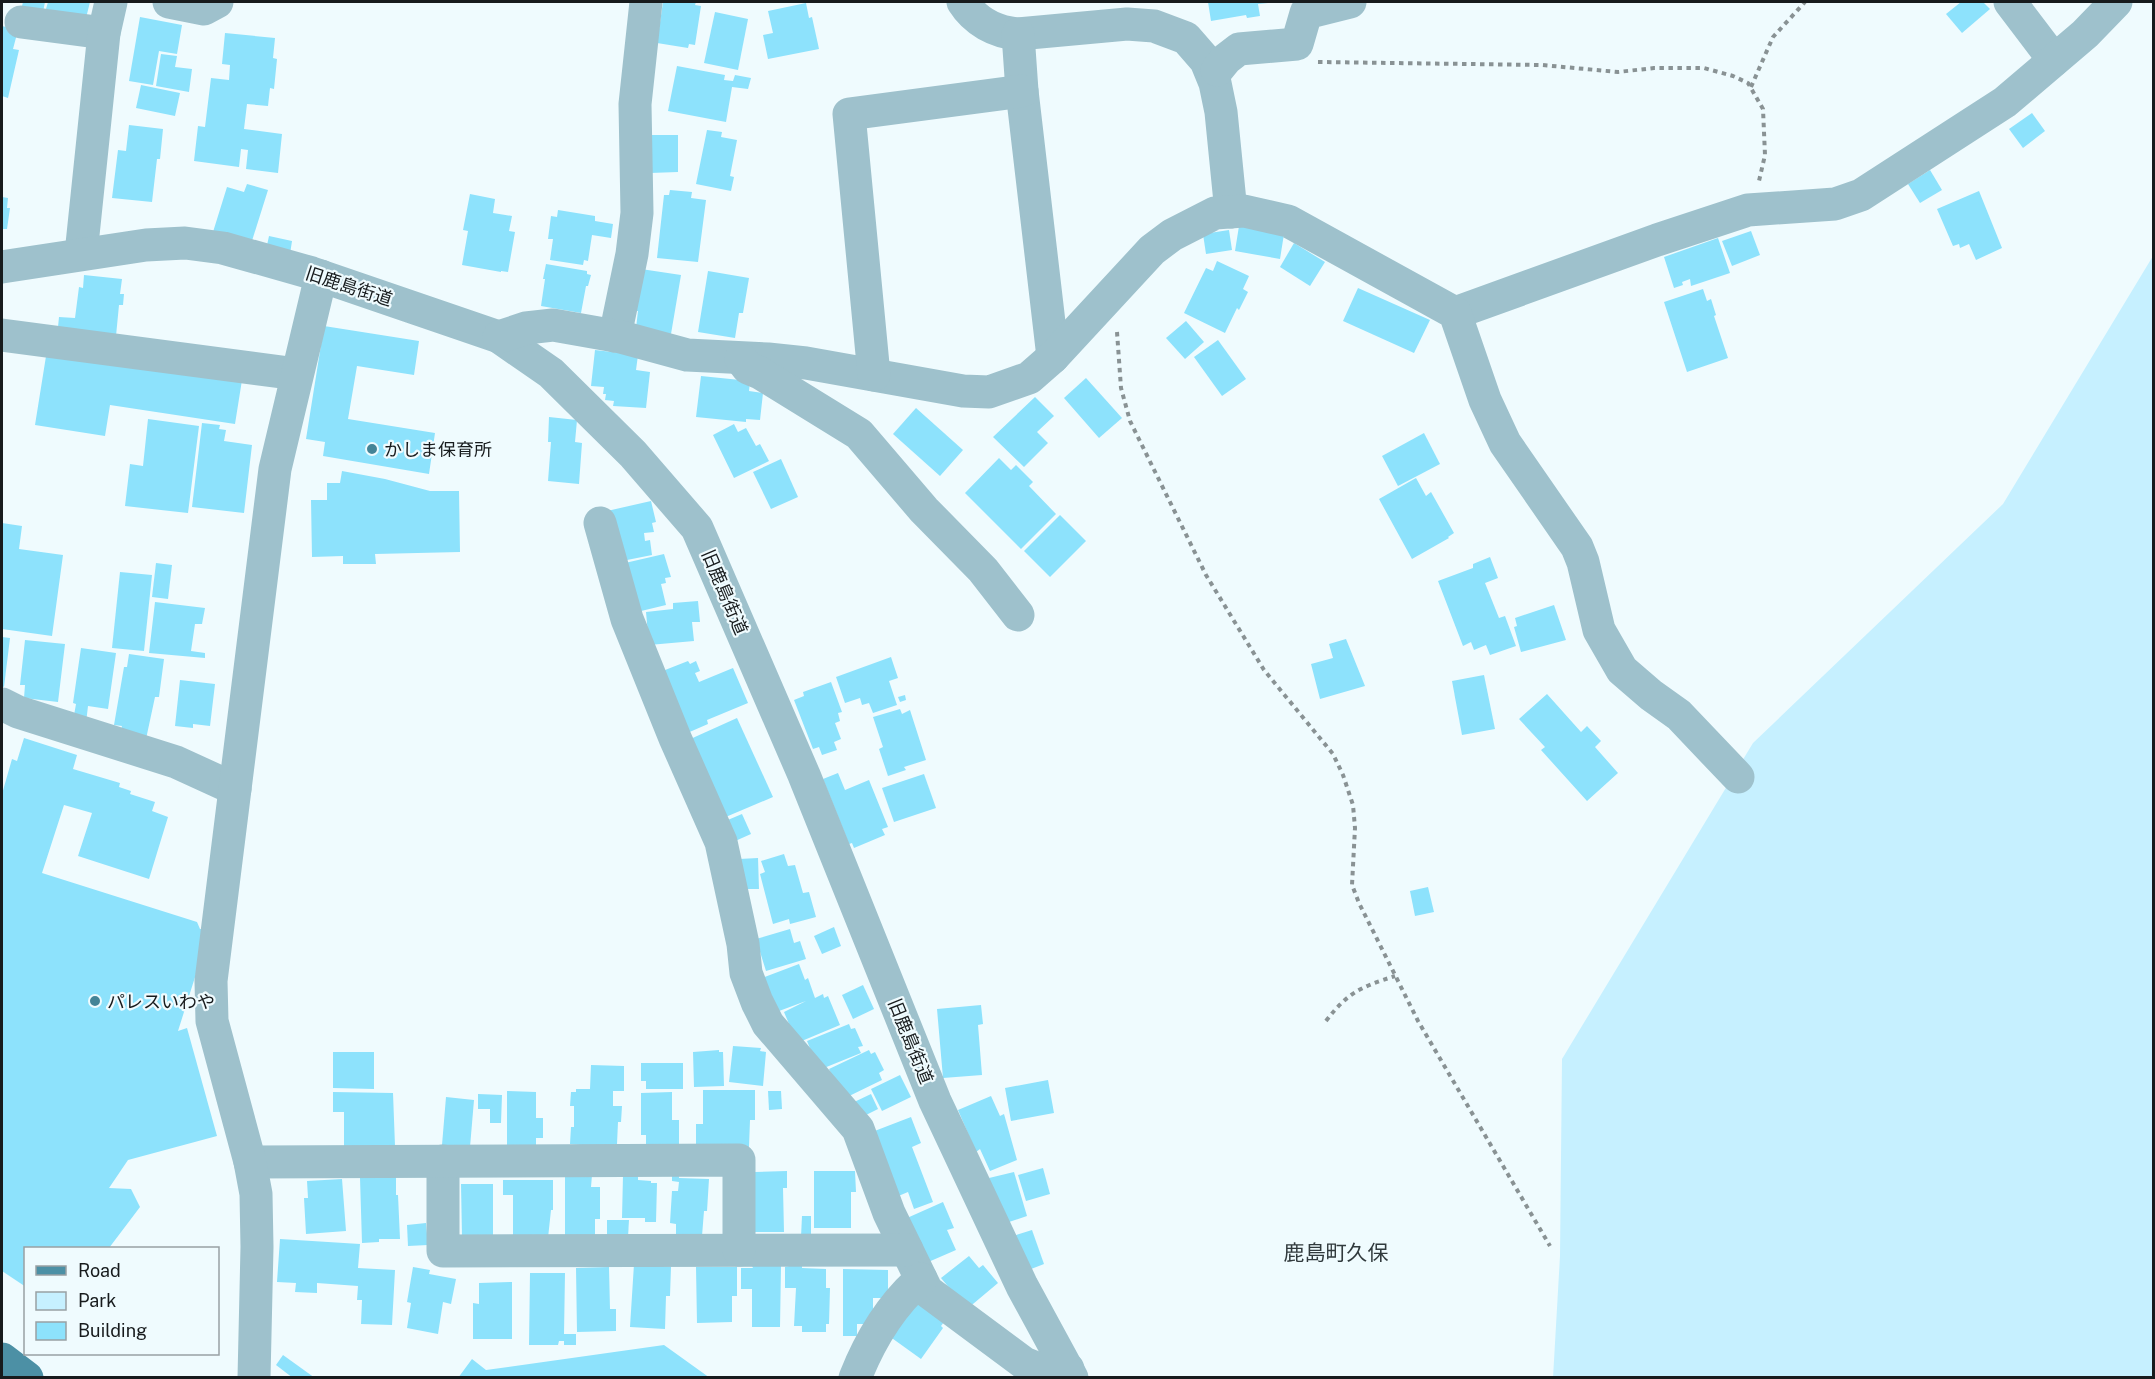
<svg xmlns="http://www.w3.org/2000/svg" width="2155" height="1379" font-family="'Public Sans','Noto Sans JP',sans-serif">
  <rect width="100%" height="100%" fill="#effbfe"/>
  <path fill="#c6f0ff" d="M2153 256V1377L1553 1378 1560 1256 1562 1059 1753 743 2003 504Z"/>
  <g fill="#8de2fc">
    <path d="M23 2H45L43 12 22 6Z"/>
    <path d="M48 2H90L86 18 46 9Z"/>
    <path d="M663 2H696L695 5 701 6 695 45 689 44 688 48 657 43Z"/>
    <path d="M1208 2H1268V3L1258 4 1260 16 1247 18 1246 15 1211 21Z"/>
    <path d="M1961 2H1983L1990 9 1962 33 1946 14Z"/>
    <path d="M806 3 809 18 812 17 819 49 768 59 763 35 773 33 768 11Z"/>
    <path d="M715 12 748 19 738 70 704 63Z"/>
    <path d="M140 17 182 25 177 54 159 51 153 85 129 81Z"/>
    <path d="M2 26 18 30 13 49 19 50 8 98 2 96Z"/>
    <path d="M225 33 275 38 273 58 277 59 274 89 270 88 268 106 247 104 244 129 282 134 278 173 246 169 248 150 241 149 239 167 194 161 198 126 205 127 211 78 229 80 230 65 222 64Z"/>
    <path d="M161 54 177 56 175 67 192 69 189 92 156 86Z"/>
    <path d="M677 66 725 75 724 80 733 81 735 75 751 78 748 89 732 87 726 122 668 111Z"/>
    <path d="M141 85 180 93 175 116 136 108Z"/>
    <path d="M2032 113 2045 131 2023 148 2009 129Z"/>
    <path d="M129 125 163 129 160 159H157L152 202 112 198 118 150 126 151Z"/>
    <path d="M707 130 722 132 721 137 737 140 730 176 734 177 731 191 696 184Z"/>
    <path d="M649 135H678V172L650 173Z"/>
    <path d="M1930 170 1942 190 1920 203 1908 184Z"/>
    <path d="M247 184 268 190 251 244 213 232 227 187 244 192Z"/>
    <path d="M670 190 692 192 691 198 706 200 698 262 657 258 664 195H669Z"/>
    <path d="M1979 191 2002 248 1976 260 1969 244 1960 248 1959 244 1953 246 1937 209Z"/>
    <path d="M470 194 495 199 493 213 512 216 509 231 515 232 508 272 501 271V272L462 265 468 231 463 230Z"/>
    <path d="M2 197 8 198 7 208H10L7 229H2Z"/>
    <path d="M558 210 595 216V221L613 224 611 238 592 235 588 261 584 260 583 265 550 260 553 239H548L551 216 557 217Z"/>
    <path d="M1239 226 1284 234 1280 259 1235 251Z"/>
    <path d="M1229 230 1232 250 1206 254 1203 234Z"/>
    <path d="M1751 231 1760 255 1732 266 1722 241Z"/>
    <path d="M269 236 292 241 290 254 266 250Z"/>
    <path d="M1718 238 1730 273 1691 286 1690 279 1682 282 1683 285 1674 288 1664 257Z"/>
    <path d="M1294 243 1325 262 1310 286 1280 267Z"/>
    <path d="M1217 261 1249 276 1243 289 1248 292 1239 310 1237 308 1225 333 1184 313 1206 268 1213 271Z"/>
    <path d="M546 264 587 271V274L591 275 588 286H586L581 313 541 306 545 279H543Z"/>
    <path d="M641 269 681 275 671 334 636 328 638 311H635Z"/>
    <path d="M708 271 749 278 743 313H739L735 338 698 332Z"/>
    <path d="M84 275 122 279 120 294H124L123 305H119L116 336 57 337 59 317 75 318 79 287 83 288Z"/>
    <path d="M1358 288 1430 320 1414 353 1343 321Z"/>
    <path d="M1703 289 1707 301 1711 299 1716 315 1714 316 1728 358 1687 372 1664 302Z"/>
    <path d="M1186 321 1204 342 1185 359 1166 338Z"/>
    <path d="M324 326 419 341 414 375 357 366 348 419 435 433 429 474 323 456 325 442 306 439Z"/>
    <path d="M1218 340 1246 379 1222 396 1194 357Z"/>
    <path d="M47 350 242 380 235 424 110 405 105 436 35 425Z"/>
    <path d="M595 350 638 355 636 370 650 372 646 408 613 406 614 401 605 400 606 394H603L604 387 591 386Z"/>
    <path d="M701 376 750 381 749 391 763 393 760 420 746 419V422L696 417Z"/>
    <path d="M1086 378 1122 418 1099 438 1064 398Z"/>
    <path d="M1035 397 1054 416 1037 432 1048 443 1024 467 993 437Z"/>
    <path d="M916 408 963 450 940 476 893 434Z"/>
    <path d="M549 417 577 420 575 442 582 443 579 484 548 481 551 442H548Z"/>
    <path d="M148 419 199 426 188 513 125 506 130 464 143 466Z"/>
    <path d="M202 423 220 425 219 429 226 430 224 441 252 445 244 513 192 507Z"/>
    <path d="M734 424 738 432 746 428 756 446 760 444 769 461 734 478 713 435Z"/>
    <path d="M1424 433 1440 464 1398 486 1382 456Z"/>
    <path d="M999 458 1011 470 1016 465 1033 482 1029 486 1056 514 1021 549 965 493Z"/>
    <path d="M781 459 798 497 771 509 753 472Z"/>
    <path d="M342 471 385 479 430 491H459L460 552 375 554 376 564H343V556L312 557 311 500H327V483H340Z"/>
    <path d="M1416 478 1426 496 1431 492 1454 533 1448 537 1449 538 1412 559 1379 499Z"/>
    <path d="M651 501 656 522 652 523 654 532 644 533 645 541 650 540 652 555 622 561 607 511Z"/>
    <path d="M1060 515 1086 541 1050 577 1024 551Z"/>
    <path d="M2 523 22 526 19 549 63 555 52 636 2 629Z"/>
    <path d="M664 554 671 577 665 578 666 583 661 584 666 605 637 612 625 563Z"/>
    <path d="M1490 557 1498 578 1485 583 1499 618 1505 616 1516 646 1490 655 1486 645 1474 650 1471 642 1463 646 1438 581 1473 568V564Z"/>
    <path d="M156 563 172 565 168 599 152 597Z"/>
    <path d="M120 572 152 575 144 651 112 648Z"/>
    <path d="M698 601 700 622H692L694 641 649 645 646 612 673 609V603Z"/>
    <path d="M155 602 205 608 202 624H195L191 651 205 653V658L149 653Z"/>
    <path d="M1554 605 1566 640 1521 652 1514 627 1517 626 1515 618Z"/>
    <path d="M2 637 10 638 4 687 2 686Z"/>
    <path d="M1346 639 1365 686 1320 699 1311 664 1333 658 1329 644Z"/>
    <path d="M25 640 65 644 58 702 24 698 25 685H20Z"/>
    <path d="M81 648 116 653 108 709 88 706 86 723 73 721 76 704 73 703Z"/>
    <path d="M129 654 164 659 159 697H155L146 739 120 735 122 726 114 725 124 667H127Z"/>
    <path d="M891 657 898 678 889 681 897 705 873 713 869 703 862 705 860 698 845 703 836 677Z"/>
    <path d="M688 661 690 664 696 661 700 671 695 673 699 682 733 668 748 703 707 720 708 724 685 734 660 672Z"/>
    <path d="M1484 675 1495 729 1462 735 1452 681Z"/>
    <path d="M180 680 215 684 210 726 193 724V728L175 726Z"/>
    <path d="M831 682 842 712 838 713 840 721 835 723 841 739 834 742 837 750 822 755 819 747 813 749 794 700 804 696 803 692Z"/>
    <path d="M1547 694 1581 732 1587 726 1601 741 1595 747 1618 773 1587 801 1541 750 1545 747 1519 719Z"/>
    <path d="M905 695 906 700 900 702 898 697Z"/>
    <path d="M900 709 902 714 910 710 926 760 904 767 906 770 888 776 879 749 883 747 873 717Z"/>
    <path d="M737 718 773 797 721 819 686 741Z"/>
    <path d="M24 738 77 755 73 769 120 783 119 787 131 791 130 794 155 802 152 811 168 817 149 879 78 856 92 813 64 805 42 873 197 922 200 929H202L196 974 178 1031 187 1028 217 1136 128 1160 109 1188 131 1189 140 1207 109 1248H26V1287L2 1271V794L12 759 17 761Z"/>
    <path d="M838 773 845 790 869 780 888 827 882 829 885 835 854 848 852 843 849 844 823 779Z"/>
    <path d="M924 774 936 808 894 822 882 788Z"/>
    <path d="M742 814 751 834 733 842 723 822Z"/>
    <path d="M784 854 788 866 795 865 803 893 809 892 816 917 790 924 789 919 773 924 760 874 765 872 761 861Z"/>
    <path d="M758 858 759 889H739V859Z"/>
    <path d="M1428 887 1434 912 1415 916 1410 891Z"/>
    <path d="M834 927 841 946 822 954 814 936Z"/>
    <path d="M790 929 794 943 800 941 806 959 766 971 756 939Z"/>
    <path d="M799 964 805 980 808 978 815 998 823 994 824 998 828 996 840 1025 797 1043 784 1012 806 1001 771 1014 759 979Z"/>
    <path d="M863 985 874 1009 853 1019 842 995Z"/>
    <path d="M981 1005 983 1024 978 1025 982 1075 943 1078 937 1009Z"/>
    <path d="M849 1024 851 1029 855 1028 863 1046 858 1047 861 1053 819 1070 807 1041Z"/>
    <path d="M733 1046 761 1048 760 1051 766 1052 763 1086 729 1082Z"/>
    <path d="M719 1050V1052H723L724 1086 694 1087 693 1052Z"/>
    <path d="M869 1050 871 1054 875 1052 884 1070 879 1073 882 1080 843 1099 829 1069Z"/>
    <path d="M333 1052H374V1089L333 1088Z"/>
    <path d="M641 1063H683V1089H646V1081H641Z"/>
    <path d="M591 1065 624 1066V1091H613V1106H622L621 1122H618L617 1144H614V1148L570 1144 571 1127H574V1106H570L571 1092H576V1089H590Z"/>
    <path d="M900 1075 911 1097 882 1111 871 1089Z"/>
    <path d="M1048 1080 1054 1113 1011 1121 1005 1088Z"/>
    <path d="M703 1090H755V1120H750L749 1147 696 1146V1124H703Z"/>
    <path d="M507 1091 536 1092V1118H543V1138H536V1147L507 1148Z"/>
    <path d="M768 1091H781L782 1109 769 1110Z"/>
    <path d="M333 1092 393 1093 395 1146H344V1112H333Z"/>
    <path d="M672 1092V1120H679V1148H646V1135H641V1093Z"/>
    <path d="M478 1094 502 1095 501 1123H490V1109H478Z"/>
    <path d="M871 1094 878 1109 858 1119 850 1104Z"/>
    <path d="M991 1096 1000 1116 1004 1114 1017 1160 990 1171 980 1149 976 1152 958 1110Z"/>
    <path d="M446 1097 474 1100 470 1147 442 1145Z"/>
    <path d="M911 1117 921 1143 912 1147 933 1202 914 1209 908 1192 896 1197 872 1132Z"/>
    <path d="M1043 1168 1050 1194 1026 1201 1018 1175Z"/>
    <path d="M787 1171V1188H783L784 1232H755V1172Z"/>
    <path d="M814 1171H855L856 1192H851V1228H814Z"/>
    <path d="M1014 1172 1027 1216 1003 1224 989 1178Z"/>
    <path d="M672 1174 679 1175V1178L709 1179 707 1211H704L702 1236 676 1235V1224L670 1223 672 1191H678L679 1182 672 1181Z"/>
    <path d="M565 1175H592L591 1187H600V1219H595V1238H565Z"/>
    <path d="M623 1175H638V1180L651 1181V1183H657L656 1222H645V1218H622Z"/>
    <path d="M396 1177V1195H398L400 1239H379V1242L362 1243 360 1178Z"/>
    <path d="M342 1179 346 1231 306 1234 304 1198H308L307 1181Z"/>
    <path d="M503 1180H553V1210H551L548 1238H513V1195H503Z"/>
    <path d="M461 1184H493V1237H462Z"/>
    <path d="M943 1202 954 1228 947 1230 956 1250 926 1263 907 1218Z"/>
    <path d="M802 1216H811V1238L801 1237Z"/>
    <path d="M607 1220H629L628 1237H607Z"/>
    <path d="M426 1223 428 1245 408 1246 407 1225Z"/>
    <path d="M1032 1230 1044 1264 1026 1271 1013 1236Z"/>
    <path d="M280 1239 360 1244 358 1268 395 1270 392 1325 361 1324 362 1300H357L358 1286 317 1283V1293L295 1292 296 1283 277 1282Z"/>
    <path d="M969 1256 979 1268 983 1265 998 1283 967 1309 941 1278Z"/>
    <path d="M802 1263V1268L826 1269V1288H830L829 1324H826V1332H802V1326H794L796 1288H785V1267Z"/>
    <path d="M634 1264 671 1267 670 1296H666L665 1329 630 1327Z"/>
    <path d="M752 1266H781L780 1327H752V1289H741V1268H753Z"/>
    <path d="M413 1267 430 1270 429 1274 456 1279 451 1304 443 1302 438 1334 407 1328 411 1303 407 1302Z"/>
    <path d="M609 1267 610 1309H616V1331L577 1332 576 1268Z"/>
    <path d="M696 1267H737V1296H732V1322L697 1323Z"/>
    <path d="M843 1269 888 1270V1298H873V1324H857V1336H843Z"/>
    <path d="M530 1273H565L564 1334H576V1345H564V1341H559L558 1345H529Z"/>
    <path d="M512 1282V1339H473V1303L479 1304V1283Z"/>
    <path d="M917 1297 947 1318 941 1326 943 1328 921 1359 889 1336Z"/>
    <path d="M664 1345 710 1378H458L472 1359 486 1370Z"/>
    <path d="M283 1355 315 1378H293L276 1365Z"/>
  </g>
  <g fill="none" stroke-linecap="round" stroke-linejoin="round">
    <g stroke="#899294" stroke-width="4" stroke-dasharray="4.5 4.5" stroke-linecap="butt">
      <path d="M1318 62 1542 65 1618 72 1654 68H1704L1733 76 1748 83 1763 109 1765 155 1759 181"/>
      <path d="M1751 87 1773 37 1805 2"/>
      <path d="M1117 332 1121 388 1130 421 1206 575 1264 670 1333 754 1343 775 1353 805 1355 828 1352 885 1359 903 1418 1021 1550 1246"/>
      <path d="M1326 1021C1348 992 1361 987 1395 976"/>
    </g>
    <g stroke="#9ec1cc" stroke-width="33">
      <path d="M169 2 204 9 217 2"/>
      <path d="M963 2C975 21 995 32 1018 34L1127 24 1154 26 1186 38 1206 61 1215 83 1221 112 1231 212"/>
      <path d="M2010 2 2054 60"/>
      <path d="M21 22 104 33"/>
      <path d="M1018 34 1022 91 1053 357"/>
      <path d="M1217 70 1226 59 1239 49 1297 44 1306 13 1350 2"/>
      <path d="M81 254 104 33 111 2"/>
      <path d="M2 267 146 245 185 243 223 248 312 273 499 337 551 373 633 454 697 528 804 775 935 1101 1022 1286 1072 1378"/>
      <path d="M1455 313 1657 240 1748 210 1835 204 1861 195 2005 102 2085 34 2116 2"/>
      <path d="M2 335 297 374"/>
      <path d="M615 336 632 254 637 213 635 104 646 2"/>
      <path d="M499 337 526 328 553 325 621 337 687 355 768 359 806 363 963 391 989 392 1029 378 1053 357 1152 250 1172 235 1215 213 1244 211 1288 221 1455 313 1485 400 1505 443 1577 547 1583 562 1599 630 1622 670 1651 695 1679 715 1738 777"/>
      <path d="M741 359 748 368 760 373 859 434 924 510 983 570 1018 615"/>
      <path d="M874 375 849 114 1022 91"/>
      <path d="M600 523 627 619 675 738 721 842 743 944 746 973 757 1002 768 1024 858 1129 889 1213 927 1291 1024 1363 1039 1369H1068"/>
      <path d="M2 704 18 712 176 762 235 789"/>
      <path d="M443 1161V1251L907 1250"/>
      <path d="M250 1162 739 1160V1250"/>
      <path d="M254 1378 257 1247 256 1194 250 1162 212 1021 211 981 275 469 321 276"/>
      <path d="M855 1378C870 1340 890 1306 921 1279"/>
    </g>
    <path stroke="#4c90a5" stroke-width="33" d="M2 1359 27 1378"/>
  </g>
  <g fill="#448497" stroke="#effbfe" stroke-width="2">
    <circle cx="372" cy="449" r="6"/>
    <circle cx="95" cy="1001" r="6"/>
  </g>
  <g text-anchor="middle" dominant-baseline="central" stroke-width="4.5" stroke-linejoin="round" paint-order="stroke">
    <g font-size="18" fill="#171b1d" stroke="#effbfe">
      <text transform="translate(349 286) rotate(18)">旧鹿島街道</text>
      <text transform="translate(725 592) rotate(67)">旧鹿島街道</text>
      <text transform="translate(911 1041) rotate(68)">旧鹿島街道</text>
    </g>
    <g font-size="18" fill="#171b1d" stroke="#effbfe" text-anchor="start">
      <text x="384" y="449">かしま保育所</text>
      <text x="107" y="1001">パレスいわや</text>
    </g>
    <g font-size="21" fill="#313a3d" stroke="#effbfe">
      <text x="1336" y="1252">鹿島町久保</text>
    </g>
  </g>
  <rect width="2155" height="1379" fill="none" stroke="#171b1d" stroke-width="6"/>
  <rect x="24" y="1247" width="195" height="108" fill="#effbfe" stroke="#99a1a4" stroke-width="1.5"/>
  <rect x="36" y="1266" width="30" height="9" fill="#4c90a5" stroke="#99a1a4" stroke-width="1.5"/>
  <text x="78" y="1277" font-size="18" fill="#171b1d">Road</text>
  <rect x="36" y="1292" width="30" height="18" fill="#c6f0ff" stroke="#99a1a4" stroke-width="1.5"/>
  <text x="78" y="1307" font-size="18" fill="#171b1d">Park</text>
  <rect x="36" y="1322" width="30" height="18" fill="#8de2fc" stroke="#99a1a4" stroke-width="1.5"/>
  <text x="78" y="1337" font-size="18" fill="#171b1d">Building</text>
</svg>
